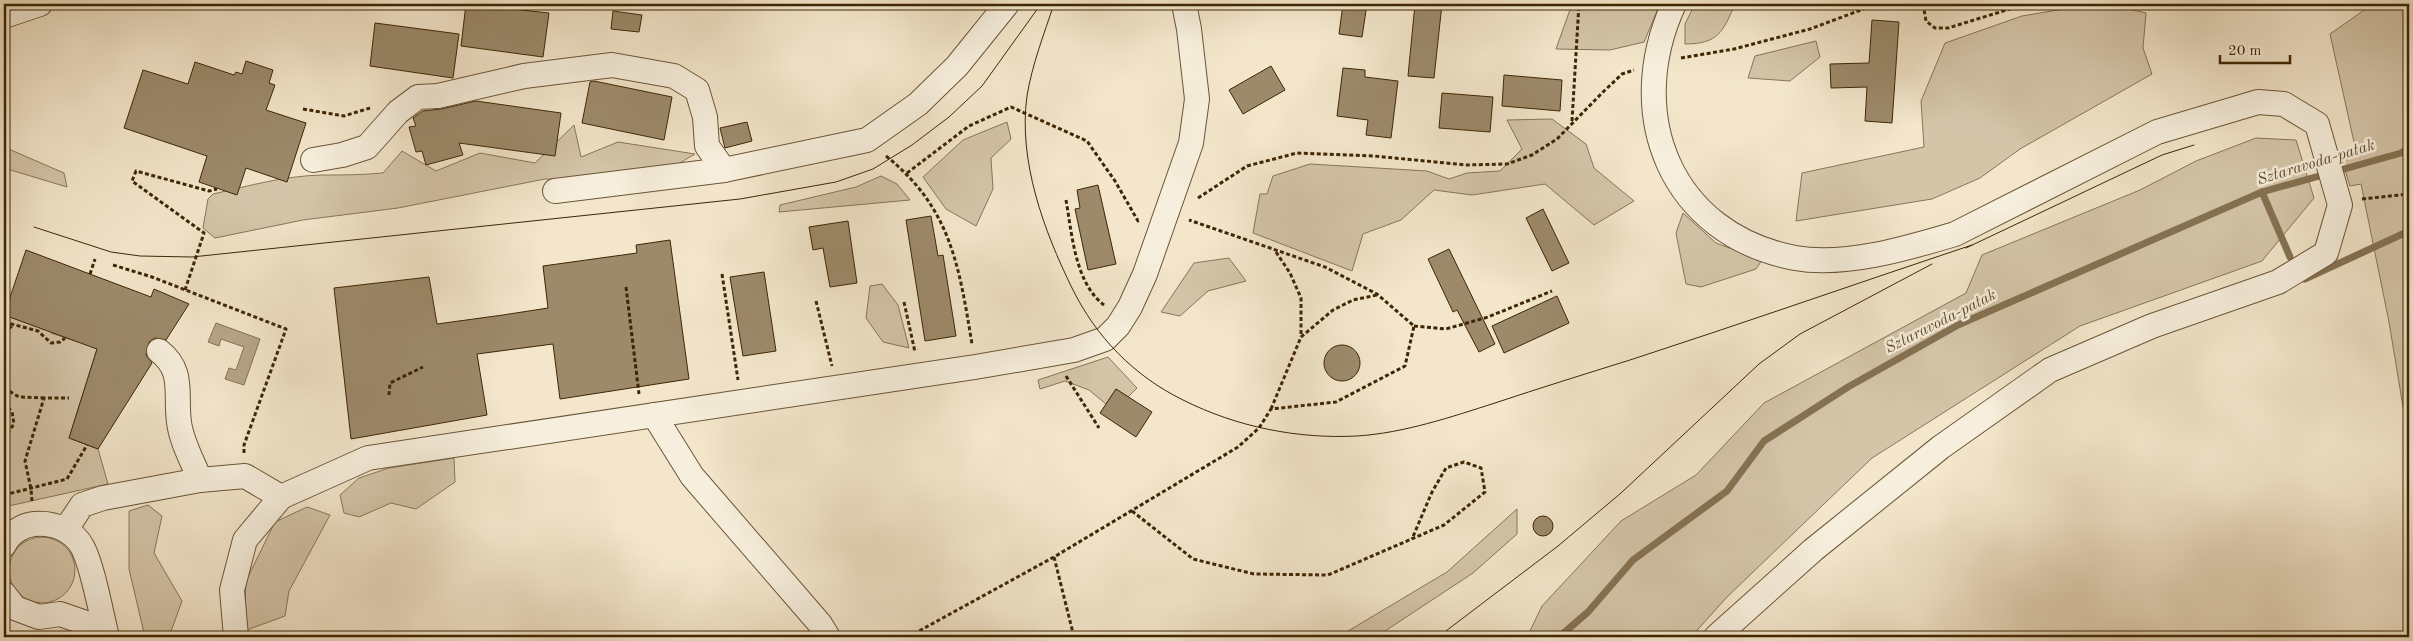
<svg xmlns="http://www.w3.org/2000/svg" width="2413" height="641" font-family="'Old Standard TT',serif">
  <rect width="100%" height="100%" fill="#f3e6cb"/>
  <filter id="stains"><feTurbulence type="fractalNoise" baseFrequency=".004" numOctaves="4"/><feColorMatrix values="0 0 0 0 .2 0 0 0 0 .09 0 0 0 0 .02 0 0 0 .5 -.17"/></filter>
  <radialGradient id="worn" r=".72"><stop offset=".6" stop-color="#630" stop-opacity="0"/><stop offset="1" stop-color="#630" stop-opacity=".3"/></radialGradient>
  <g fill="#d4c5a9" stroke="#897656">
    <path d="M1572 4H1660L1644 42 1610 50 1556 49Z"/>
    <path d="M1695 4H1735C1723 31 1719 44 1685 44V24Z"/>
    <path d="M2093 4H2107L2146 13 2143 48 2152 74 2020 149 1980 178 1932 199 1796 221 1802 173 1924 147 1921 101 1945 43 2022 16Z"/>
    <path d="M2373 4H2409V443L2389 322 2361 184 2350 186 2340 155 2356 151 2330 34Z"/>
    <path d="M1816 41 1820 57 1790 81 1748 78 1755 56Z"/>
    <path d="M1552 119 1586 144 1594 168 1634 201 1594 225 1545 184 1472 195 1434 190 1401 220 1363 234 1352 271 1253 233 1260 194H1267L1273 176 1310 164 1427 171 1449 179 1467 173 1500 171 1522 149 1507 120Z"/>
    <path d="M1007 122 1011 139 991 158 993 189 976 226 946 209 923 177 963 140Z"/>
    <path d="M574 125 581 157 618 142 695 154 678 164 598 180 545 179 398 208 303 220 215 238 203 228 208 199 213 194C248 186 284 176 321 175 342 175 362 175 383 173L402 151 436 171 480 153 535 163Z"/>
    <path d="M2256 138 2296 140 2314 198 2262 261 2080 326 1872 458 1727 597 1691 637H1527L1542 606 1621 521 1696 475 1764 403 1966 293 1982 255 2140 190 2196 161Z"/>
    <path d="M4 147 64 173 67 187 4 168Z"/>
    <path d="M881 176 897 184 910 200 779 212 780 205 856 187Z"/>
    <path d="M1683 213 1716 243 1762 260 1756 269 1701 287 1686 284 1676 233Z"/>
    <path d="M1229 258 1246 281 1208 291 1180 316 1161 312 1194 263Z"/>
    <path d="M882 284 898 305 909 348 883 342 866 318 870 286Z"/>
    <path d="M4 315 52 331 51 333 75 341 76 339 98 346 69 438 98 449 108 484 4 507Z"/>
    <path d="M1108 357 1137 388 1128 397 1116 389 1106 404 1089 390 1065 381 1040 389 1038 380Z"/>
    <path d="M454 458 455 482 416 509 391 503 359 517 344 513 340 495 359 478 389 468Z"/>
    <path d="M148 505 162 516 154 553 182 601 169 637H145L129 569V511Z"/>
    <path d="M307 507 330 515 289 591 285 616 244 631 246 581 275 522Z"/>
    <path d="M1517 509V534L1473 573 1376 637H1338L1447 572Z"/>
    <circle cx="42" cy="570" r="33"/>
  </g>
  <path fill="#b5a587" stroke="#857252" d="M216 323 260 339 244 385 225 379 229 368 236 370 244 347 221 339 219 346 208 342Z"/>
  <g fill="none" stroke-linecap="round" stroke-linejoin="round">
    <g stroke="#857252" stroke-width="7">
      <path d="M2262 192 2290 257"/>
      <path d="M2305 279 2409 231"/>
      <path d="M1559 637 1588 612 1633 560 1727 491 1764 441 1848 387 1958 325 2262 192 2401 153 2409 148"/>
    </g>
  </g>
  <g fill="#9c8a6b" stroke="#3e2603">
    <path d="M466 4 549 13 543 57 461 46Z"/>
    <path d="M1343 4H1367L1362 37 1339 34Z"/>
    <path d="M1415 4H1442L1434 78 1408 76Z"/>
    <path d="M613 11 642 15 639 32 611 29Z"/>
    <path d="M1872 20 1899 22 1892 123 1865 121 1867 87 1831 88 1830 64 1869 63Z"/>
    <path d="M375 23 459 34 453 78 370 66Z"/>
    <path d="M246 61 273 70 269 83 275 85 266 110 306 123 287 182 246 168 237 195 199 182 207 156 124 128 143 70 188 84 195 62 234 75 236 72 242 74Z"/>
    <path d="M1271 66 1285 90 1243 114 1229 90Z"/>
    <path d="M1343 68 1365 70V77L1398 81 1391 138 1366 135 1368 120 1337 116Z"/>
    <path d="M1504 75 1562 80 1560 111 1502 106Z"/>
    <path d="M594 81 672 97 664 140 582 123 590 82Z"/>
    <path d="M1442 93 1493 97 1490 132 1439 128Z"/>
    <path d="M476 101 561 113 555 156 459 143 463 155 426 165 422 151 416 152 409 127 416 126 413 118 423 111 441 109Z"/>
    <path d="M747 122 752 141 725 148 720 128Z"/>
    <path d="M1098 185 1116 264 1088 270 1075 209 1080 208 1077 190Z"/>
    <path d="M1543 209 1569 263 1552 271 1526 218Z"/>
    <path d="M931 216 938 256 943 255 956 336 925 341 906 220Z"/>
    <path d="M848 221 857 283 830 287 823 248 813 250 809 227Z"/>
    <path d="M670 240 689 379 560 399 553 344 477 354 487 415 351 439 334 288 429 277 437 324 503 315 548 308 543 266 637 253 636 245Z"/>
    <path d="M1449 249 1495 344 1479 352 1457 310 1453 312 1428 259Z"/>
    <path d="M26 250 151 297 154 289 189 304 166 340 155 338 149 342 146 355 152 363 98 449 69 438 97 349 4 315Z"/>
    <path d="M764 272 776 351 743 356 730 277Z"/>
    <path d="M1557 296 1569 323 1504 353 1492 326Z"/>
    <circle cx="1342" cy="363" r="18"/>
    <path d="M1116 389 1152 412 1136 437 1100 413Z"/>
    <circle cx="1543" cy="526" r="10"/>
  </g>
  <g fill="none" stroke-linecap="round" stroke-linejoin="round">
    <defs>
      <g id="minor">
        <path d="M1674 4C1623 114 1670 234 1795 258 1845 267 1908 248 1955 234L2157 132 2258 102 2284 104 2317 124 2340 205 2326 253 2278 282 2152 326 2050 370 1941 447 1813 550 1716 637"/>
        <path d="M4 16 40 4"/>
        <path d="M313 160 342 155 367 147 398 112 418 97 438 96 524 76 612 65 674 76 697 90 705 117 707 146 724 170 867 140 918 104 957 66 1007 4"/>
        <path d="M555 191 724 170"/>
        <path d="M159 351C185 371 175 394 179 422 181 441 193 462 200 480"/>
        <path d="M654 415 692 476 820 624 828 637"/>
        <path d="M66 529 82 505 103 498 200 480 245 476 281 497 368 458 975 367 1074 350 1105 339 1118 326 1130 307 1145 274 1191 143 1197 99 1189 29 1184 4"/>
        <path d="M4 545C9 534 22 525 34 524 53 522 74 530 83 548 93 568 101 613 107 637"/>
        <path d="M4 594 15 608 39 617 60 614 86 623 107 637"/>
        <path d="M236 637 232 590 245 540 281 497"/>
      </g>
    </defs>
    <use href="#minor" stroke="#6b5635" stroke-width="26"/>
    <g stroke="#3e2603" stroke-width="3" stroke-dasharray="4 2.5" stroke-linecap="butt">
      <path d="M1923 4 1926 21 1935 28H1948L2026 4"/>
      <path d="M1681 58 1734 49 1810 29 1877 4"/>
      <path d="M303 109 344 116 370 108"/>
      <path d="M1572 121 1579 4"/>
      <path d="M886 156C951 208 959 266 972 344"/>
      <path d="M907 173 969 126 1011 107 1087 141 1115 181 1138 221 1140 220"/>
      <path d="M1198 198 1247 166 1297 153 1374 156 1467 165 1507 164 1532 155 1557 139 1603 92 1622 74 1634 70"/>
      <path d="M2362 199 2409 194"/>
      <path d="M1066 200C1072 234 1075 283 1104 305"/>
      <path d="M1276 252 1290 273 1301 298V337"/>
      <path d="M113 265 152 277 286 329 244 445V453"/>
      <path d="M90 274 95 259"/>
      <path d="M722 274 738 380"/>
      <path d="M626 287 639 394"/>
      <path d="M185 290 204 233 132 181 136 171 209 191 217 189"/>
      <path d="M816 301 832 366"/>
      <path d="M904 302 915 352"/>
      <path d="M4 322 38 331 51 343 60 342 65 338"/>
      <path d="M1414 326 1446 329 1488 317 1552 291"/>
      <path d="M4 333 13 325"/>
      <path d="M1066 376 1099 428"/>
      <path d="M4 388 19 397 44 398"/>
      <path d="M389 395 390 383 423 367"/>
      <path d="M4 402 12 412 14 424 4 438"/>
      <path d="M1271 409 1301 337 1333 310 1353 300 1377 295"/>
      <path d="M4 495 67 479 87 445"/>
      <path d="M32 501 31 489 25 461 44 398H69"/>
      <path d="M1132 511 1193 559 1254 574 1328 575 1444 525 1485 492 1481 468 1464 462 1446 468 1432 492 1412 539"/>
      <path d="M1054 557 1074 637"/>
      <path d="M908 637 1054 557 1238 447 1259 428 1271 409 1336 402 1405 366 1414 326 1377 294 1325 267 1189 220"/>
    </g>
    <use href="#minor" stroke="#f7efdd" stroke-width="24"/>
    <g stroke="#3e2603" stroke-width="1">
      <path d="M1054 4C1044 34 1032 65 1027 96 1018 161 1044 231 1072 288 1096 337 1134 376 1183 400 1237 427 1297 439 1357 436 1404 433 1451 417 1495 403 1540 388 1585 374 1630 360 1744 323 1858 283 1972 245"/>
      <path d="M34 227 111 252 140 256 192 257 740 199 836 182 873 169 912 145 949 117 982 86 1041 4"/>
      <path d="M1966 248 2162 155 2194 145"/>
      <path d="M1438 637 1558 546 1621 493 1759 364 1800 334 1932 264"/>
    </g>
  </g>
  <g text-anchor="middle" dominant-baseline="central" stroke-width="5" stroke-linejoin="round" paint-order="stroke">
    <g font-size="16" font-style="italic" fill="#624c2b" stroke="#f7efdd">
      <text transform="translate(2316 163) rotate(-17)">Sztaravoda-patak</text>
      <text transform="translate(1941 322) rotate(-27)">Sztaravoda-patak</text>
    </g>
  </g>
  <rect width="2413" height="641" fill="none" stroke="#f3e6cb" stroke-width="20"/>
  <rect x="5" y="5" width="2403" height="631" fill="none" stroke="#3e2603" stroke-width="2.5"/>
  <rect x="10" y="10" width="2393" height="621" fill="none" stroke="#3e2603"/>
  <path d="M2220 55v8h70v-8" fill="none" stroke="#3e2603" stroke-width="2.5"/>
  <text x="2228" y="55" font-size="15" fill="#3e2603" stroke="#f7efdd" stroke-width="4" paint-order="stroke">20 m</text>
  <rect width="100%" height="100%" filter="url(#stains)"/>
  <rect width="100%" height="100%" fill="url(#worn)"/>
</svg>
